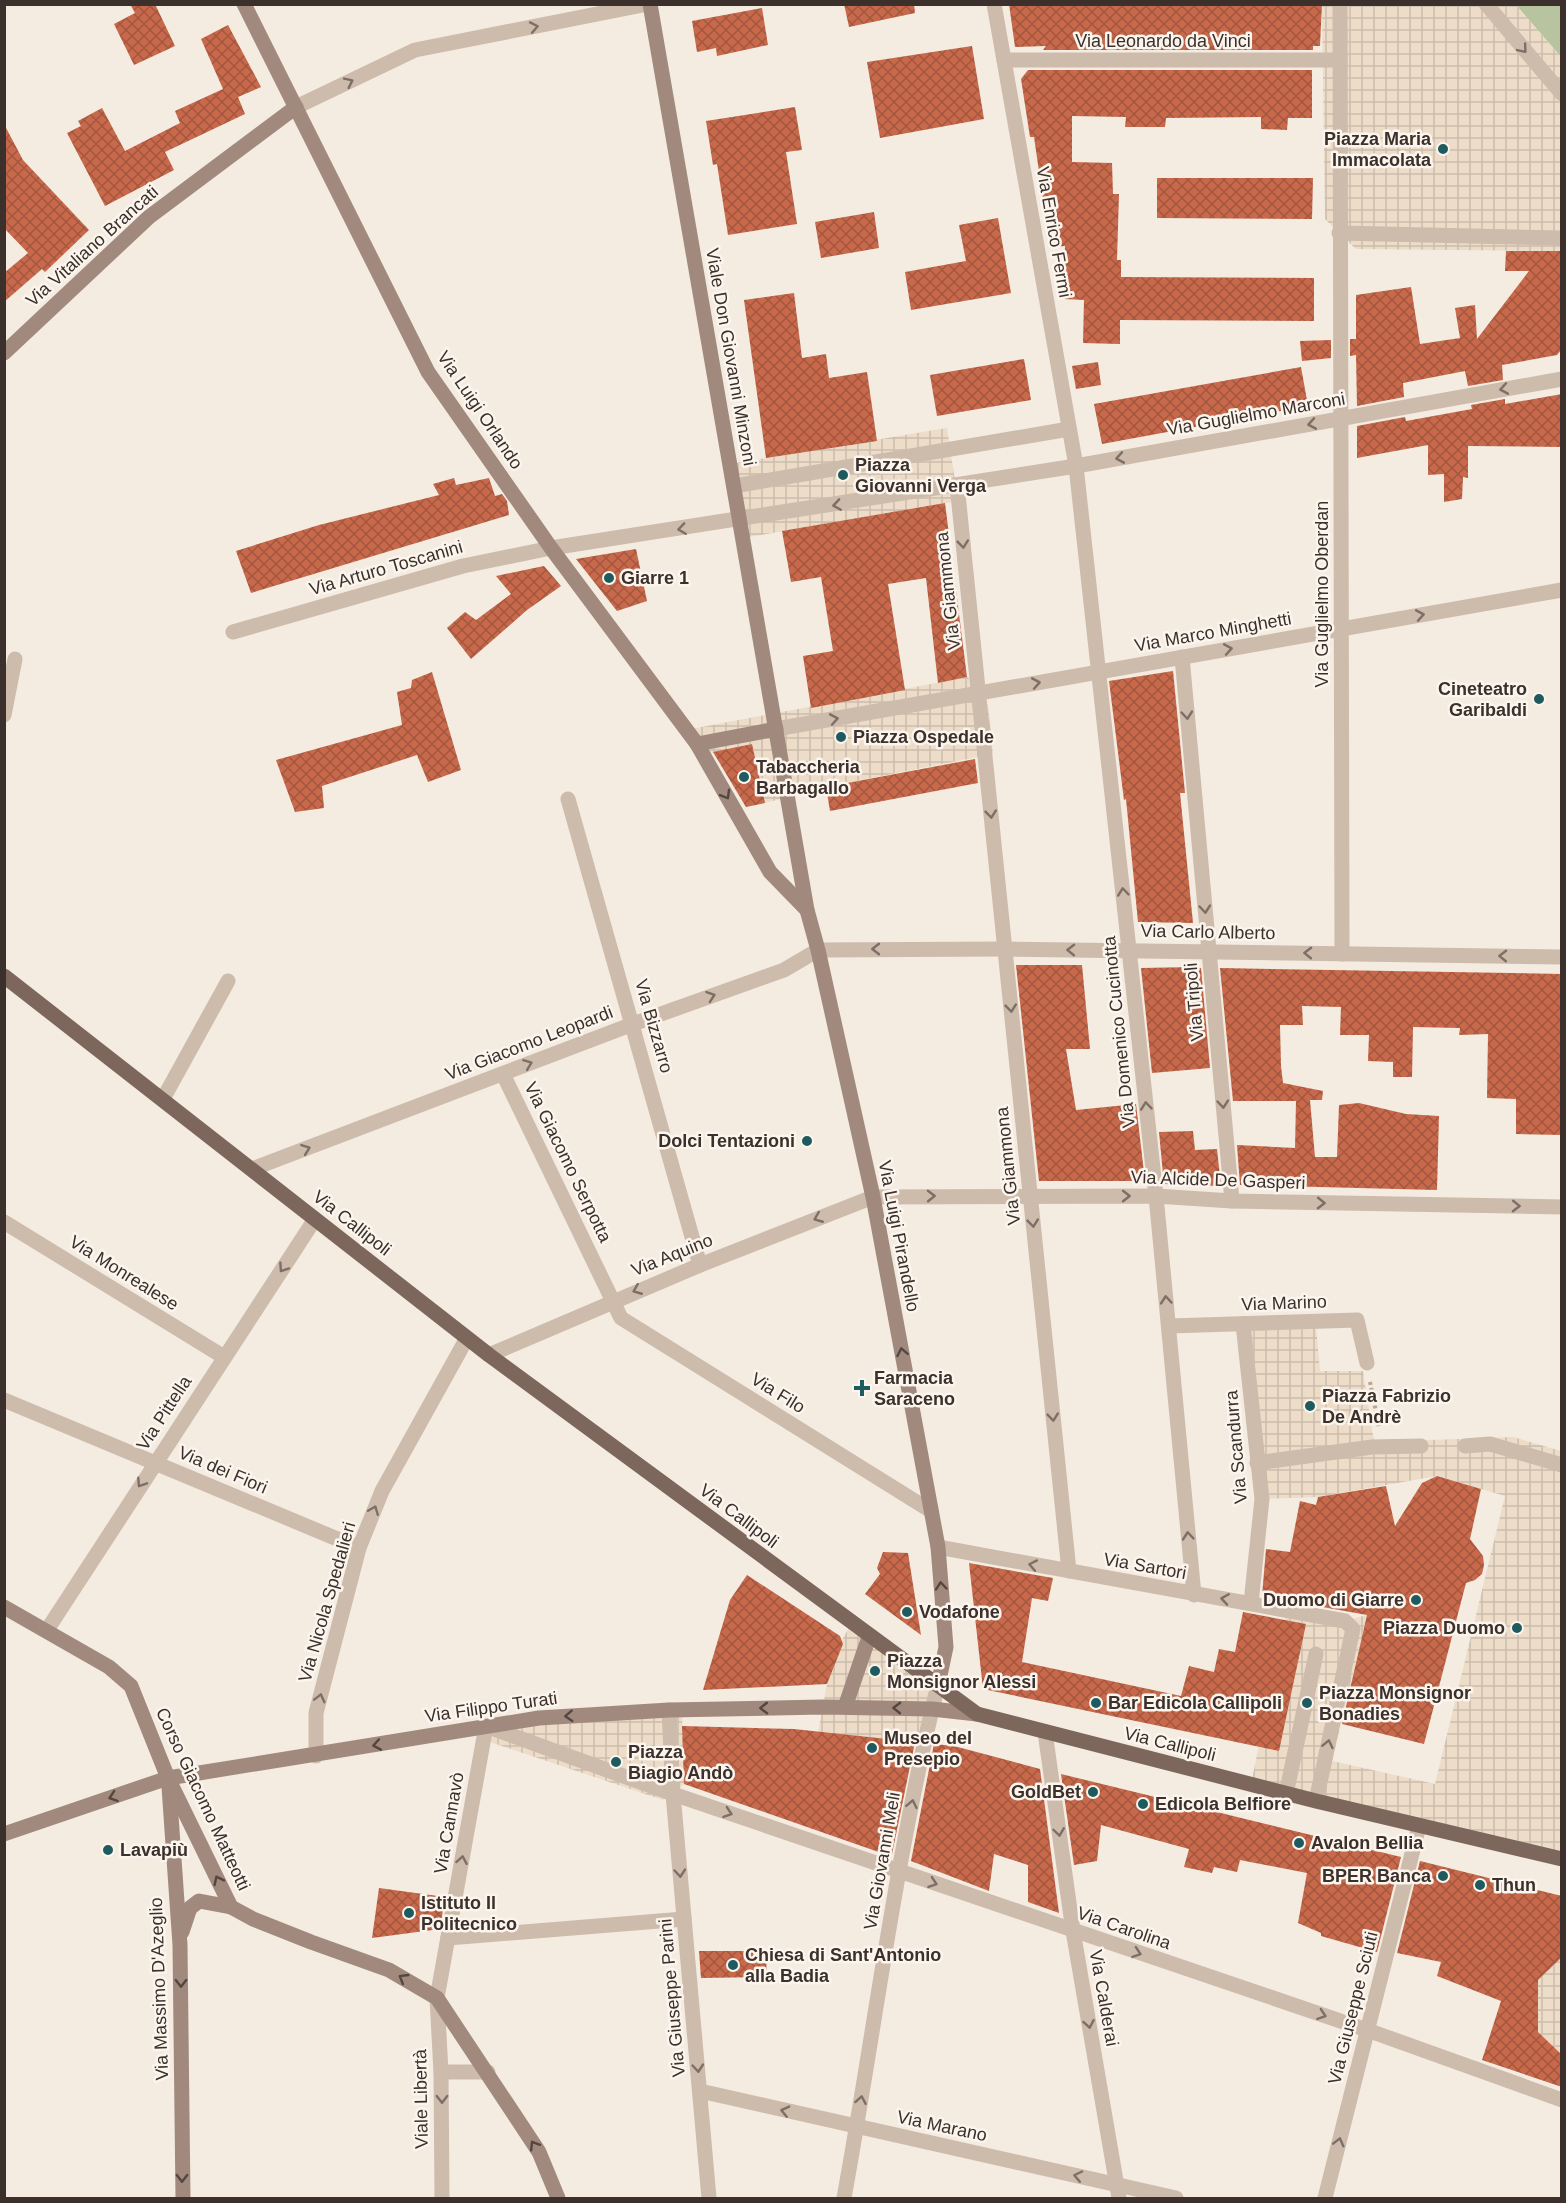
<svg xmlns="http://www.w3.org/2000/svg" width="1566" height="2203" font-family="Arial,sans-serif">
  <defs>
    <pattern id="plaza-grid" width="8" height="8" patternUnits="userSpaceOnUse" patternTransform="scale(1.5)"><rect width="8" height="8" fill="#ecdcc8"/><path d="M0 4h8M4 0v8" fill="none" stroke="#cbbdac"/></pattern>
    <pattern id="building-cross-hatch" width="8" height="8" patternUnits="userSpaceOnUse" patternTransform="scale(1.5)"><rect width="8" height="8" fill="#c8694b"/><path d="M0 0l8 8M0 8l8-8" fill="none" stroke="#a4573f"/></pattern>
  </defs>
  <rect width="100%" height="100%" fill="#f4ebe1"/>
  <path fill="#b8c4a0" d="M1516 5H1561V57Z"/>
  <g fill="url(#plaza-grid)">
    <path d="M1322 5H1516L1561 57V251L1356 249 1339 233 1325 219Z"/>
    <path d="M947 428 958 501 743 538 730 464Z"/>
    <path d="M968 677 988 705 993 754 826 787 765 803 752 744 703 755 686 730Z"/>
    <path d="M1316 1326 1320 1371H1363L1374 1442 1513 1437 1561 1451V1859L1251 1784 1287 1610 1345 1621 1367 1615 1332 1761 1435 1784 1505 1496 1437 1476 1318 1497 1262 1499 1244 1331Z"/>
    <path d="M851 1624 938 1685 924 1744 818 1733 827 1684 842 1640Z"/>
    <path d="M682 1710 684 1784 663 1800 484 1740 486 1726Z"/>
    <path d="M1561 1957V2055L1538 2032V1980Z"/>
  </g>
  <g fill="url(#building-cross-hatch)">
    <path d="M130 4H155L175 46 134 65 114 24 135 13Z"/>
    <path d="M844 4H914L915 13 849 27Z"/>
    <path d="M1009 4H1322L1320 46H1313V50H1043L1046 46 1015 47Z"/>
    <path d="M762 8 768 45 717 56 716 48 697 52 692 21Z"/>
    <path d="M228 25 261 87 238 97 245 114 165 152 174 170 105 206 67 133 81 126 78 121 102 108 125 151 180 123 175 111 223 89 201 39Z"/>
    <path d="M972 46 984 119 880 138 867 62Z"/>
    <path d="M1028 70H1312V118H1288L1287 130 1261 129V117L1166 118 1165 127H1125L1126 117 1072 116V162L1112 163 1113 194H1119L1117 260H1121V277L1314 278V321L1120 320V344L1083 343 1084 300 1064 299 1065 246 1050 247 1034 137H1030L1021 79Z"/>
    <path d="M795 107 802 150 786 152 797 224 728 235 717 164 713 165 706 121Z"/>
    <path d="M4 124 23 160 89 230 45 272 42 269 4 302V273L28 253 4 228Z"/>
    <path d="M1157 178H1313L1312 219 1157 218Z"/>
    <path d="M874 212 879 248 821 258 815 222Z"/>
    <path d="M998 218 1011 293 911 310 905 272 966 261 959 225Z"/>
    <path d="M1506 251H1562V349L1557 355 1502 365 1503 380 1468 386 1465 371 1403 383 1404 397 1357 406 1356 355 1350 356V339H1356V295L1411 287 1420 344 1460 338 1455 308 1475 305 1477 339 1529 271H1505Z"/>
    <path d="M794 293 802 358 826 354 829 378 867 372 877 441 766 458 744 300Z"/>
    <path d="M1331 340V358L1302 361 1300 341Z"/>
    <path d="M1024 359 1031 400 937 416 930 375Z"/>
    <path d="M1098 362 1101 385 1076 389 1072 366Z"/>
    <path d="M1301 367 1308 406 1102 444 1094 404Z"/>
    <path d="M1562 394V447L1468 446V478L1463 477 1462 499 1444 502V474L1428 475V445L1357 458V426L1405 417 1406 421 1472 409 1471 405 1505 399V404Z"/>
    <path d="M454 478 456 485 489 478 495 496 502 494 507 501 509 515 251 593 236 551 319 525 439 495 433 484Z"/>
    <path d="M945 503 967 677 938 683 926 578 888 584 905 690 811 708 803 656 833 651 821 577 791 582 782 531Z"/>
    <path d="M636 549 647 601 617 611 576 559Z"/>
    <path d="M544 566 561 586 527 610 471 659 447 628 465 612 476 620 511 594 496 576Z"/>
    <path d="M1173 671 1185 793H1180L1193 923 1138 922 1126 799 1124 800 1109 681Z"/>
    <path d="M432 672 461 770 428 782 417 755 322 786 324 808 295 812 276 760 402 725 397 692 411 688 412 680Z"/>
    <path d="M752 744 765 803 746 807 713 752Z"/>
    <path d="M975 759 978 783 830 811 826 787Z"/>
    <path d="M1016 965H1082L1090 1049H1066L1076 1110 1136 1104 1145 1181H1039Z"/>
    <path d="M1193 967 1201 968 1210 1068 1152 1073 1141 968Z"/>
    <path d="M1220 968 1562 974V1135L1516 1134V1099L1487 1098 1488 1034 1459 1035 1460 1028 1413 1027 1412 1077H1393V1062L1368 1061 1369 1035H1340L1341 1007 1302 1006 1303 1025H1280L1281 1066 1283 1083 1323 1091 1322 1100H1310L1315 1157H1337L1339 1105 1359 1103 1406 1114 1439 1116 1437 1190 1240 1185 1237 1145 1295 1148 1296 1101H1233Z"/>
    <path d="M1193 1131 1195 1150 1217 1149 1221 1186 1164 1184 1159 1132Z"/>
    <path d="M1437 1476 1481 1489 1470 1539 1483 1556 1484 1565 1482 1574 1475 1580 1466 1583 1424 1744 1342 1724 1367 1615 1262 1596 1266 1549 1290 1552 1300 1501 1316 1505 1318 1497 1386 1486 1395 1526 1422 1483Z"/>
    <path d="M883 1552 908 1553 921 1635 865 1594 880 1574 877 1568Z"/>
    <path d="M969 1563 1053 1578 1048 1601 1032 1598 1022 1662 1181 1696 1189 1666 1214 1672 1219 1649 1235 1652 1243 1612 1306 1624 1279 1751 983 1689Z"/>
    <path d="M747 1575 840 1636 843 1644 827 1684 703 1690 730 1600Z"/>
    <path d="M682 1726 794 1729 915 1742 892 1854 890 1856 684 1784Z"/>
    <path d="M934 1744 954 1746 1040 1769 1059 1913 1028 1902V1865L994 1854 989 1891 911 1861Z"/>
    <path d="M1061 1774 1401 1857 1377 1952 1321 1936V1933L1298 1923 1307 1873 1240 1860 1237 1872 1214 1867 1212 1873 1184 1867 1189 1849 1101 1825 1097 1861 1074 1865Z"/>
    <path d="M1420 1861 1562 1896V1957L1538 1980V2032L1562 2055V2087L1482 2060 1501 2001 1437 1976 1441 1962 1397 1953Z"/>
    <path d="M379 1888 445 1897 440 1929 372 1938Z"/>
    <path d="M699 1951H767L766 1977 701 1978Z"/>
  </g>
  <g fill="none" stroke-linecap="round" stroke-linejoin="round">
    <path stroke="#b9a596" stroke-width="4" stroke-dasharray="3 3" stroke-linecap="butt" d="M1370 1382 1379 1427"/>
    <g stroke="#cdbbac" stroke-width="15">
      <path d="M994 4 1076 466 1156 1196 1194 1595"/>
      <path d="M1340 4 1342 954"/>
      <path d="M1486 4 1562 94"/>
      <path d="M1004 60H1340"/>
      <path d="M296 107 415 50 648 4"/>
      <path d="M1339 233 1562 238"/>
      <path d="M957 485 1069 1571"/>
      <path d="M734 486 1069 429"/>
      <path d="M233 632 463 566 551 548 1076 466 1562 379"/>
      <path d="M1182 657 1232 1201"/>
      <path d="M4 715 15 659"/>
      <path d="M776 729 1562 590"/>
      <path d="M568 799 700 1265"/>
      <path d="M503 1074 621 1318 931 1511"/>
      <path d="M163 1099 228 981"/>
      <path d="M252 1169 633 1024 784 970 818 950 1005 949 1562 957"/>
      <path d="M4 1222 224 1357"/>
      <path d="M1243 1324 1262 1499 1251 1603"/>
      <path d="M1169 1326 1357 1320 1367 1363"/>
      <path d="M489 1355 700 1265 873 1197 1156 1196 1232 1201 1562 1207"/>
      <path d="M4 1400 359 1548"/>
      <path d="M1465 1446 1490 1444 1562 1465"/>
      <path d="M1257 1463 1372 1447 1421 1446"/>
      <path d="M938 1547 1345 1621 1353 1629 1316 1801"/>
      <path d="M47 1630 315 1219"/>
      <path d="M669 1710 673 1794 709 2198"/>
      <path d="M1045 1732 1073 1931 1119 2198"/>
      <path d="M316 1756V1713L359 1548 382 1491 467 1338"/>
      <path d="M1286 1794 1316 1654"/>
      <path d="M448 1938 684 1919"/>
      <path d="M441 2072H488"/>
      <path d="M700 2091 1176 2198"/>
      <path d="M442 2198 441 2072 437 1998 486 1726 673 1794 1367 2030 1562 2100"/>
      <path d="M844 2198C875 2028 896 1854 938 1685"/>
      <path d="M1325 2198 1419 1826"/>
    </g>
    <g stroke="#a18a7d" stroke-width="15">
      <path d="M244 4 428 372 551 548 697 744 770 872 807 910"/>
      <path d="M650 4 807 910 818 950 873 1197 938 1547 946 1647 938 1685"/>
      <path d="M4 353 149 217 296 107"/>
      <path d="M697 744 776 729"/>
      <path d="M4 1607 109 1667 131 1686 168 1778 231 1907 253 1919 311 1942 389 1970 437 1998 539 2152 558 2198"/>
      <path d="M845 1707 869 1637"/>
      <path d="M169 1787 180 1945 183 2198"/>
      <path d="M4 1834 168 1778 539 1718 669 1710 823 1707 932 1709 977 1714"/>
      <path d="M182 1932 190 1908 199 1901 231 1907"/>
    </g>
    <path stroke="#7d675c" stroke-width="15" d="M4 976 489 1355 977 1714 1316 1801 1562 1859"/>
  </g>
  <defs><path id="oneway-chevron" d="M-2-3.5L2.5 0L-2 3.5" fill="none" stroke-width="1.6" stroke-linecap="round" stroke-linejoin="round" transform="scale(1.5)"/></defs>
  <g stroke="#7d6f65">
    <use href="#oneway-chevron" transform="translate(534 27) rotate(-11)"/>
    <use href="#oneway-chevron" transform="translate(1523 49) rotate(50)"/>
    <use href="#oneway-chevron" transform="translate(349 82) rotate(-26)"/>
    <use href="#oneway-chevron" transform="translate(1504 389) rotate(170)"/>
    <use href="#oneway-chevron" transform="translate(1312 424) rotate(170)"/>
    <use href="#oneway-chevron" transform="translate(1120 458) rotate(170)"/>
    <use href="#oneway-chevron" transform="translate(837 505) rotate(171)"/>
    <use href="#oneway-chevron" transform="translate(682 529) rotate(172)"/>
    <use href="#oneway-chevron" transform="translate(963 544) rotate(84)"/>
    <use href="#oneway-chevron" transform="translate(1420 615) rotate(-10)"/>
    <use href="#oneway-chevron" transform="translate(1228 649) rotate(-10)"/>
    <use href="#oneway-chevron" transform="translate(1036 683) rotate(-10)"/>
    <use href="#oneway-chevron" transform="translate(1187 715) rotate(85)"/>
    <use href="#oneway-chevron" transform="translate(834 719) rotate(-10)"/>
    <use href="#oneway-chevron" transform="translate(991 814) rotate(84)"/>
    <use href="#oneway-chevron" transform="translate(1123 892) rotate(-96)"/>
    <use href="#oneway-chevron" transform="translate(1205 909) rotate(85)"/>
    <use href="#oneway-chevron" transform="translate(876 949) rotate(180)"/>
    <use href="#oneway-chevron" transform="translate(1071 950) rotate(-179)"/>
    <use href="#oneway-chevron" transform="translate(1308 953) rotate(-179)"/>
    <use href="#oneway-chevron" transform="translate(1503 956) rotate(-179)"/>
    <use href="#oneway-chevron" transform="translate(711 996) rotate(-19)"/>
    <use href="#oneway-chevron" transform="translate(1011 1008) rotate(84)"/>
    <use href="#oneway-chevron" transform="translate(528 1064) rotate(-21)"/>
    <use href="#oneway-chevron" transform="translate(1223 1104) rotate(85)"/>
    <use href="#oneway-chevron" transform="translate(1146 1106) rotate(-96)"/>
    <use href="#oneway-chevron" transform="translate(306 1149) rotate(-21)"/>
    <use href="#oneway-chevron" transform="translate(931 1196) rotate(-1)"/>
    <use href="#oneway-chevron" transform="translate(1126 1196)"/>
    <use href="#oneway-chevron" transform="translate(1321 1203) rotate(1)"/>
    <use href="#oneway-chevron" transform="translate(1516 1206) rotate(1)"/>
    <use href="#oneway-chevron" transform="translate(818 1218) rotate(158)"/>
    <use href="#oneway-chevron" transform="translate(1033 1223) rotate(84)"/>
    <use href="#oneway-chevron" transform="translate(283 1268) rotate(124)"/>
    <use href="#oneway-chevron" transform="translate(637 1290) rotate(158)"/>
    <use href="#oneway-chevron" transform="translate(1166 1300) rotate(-95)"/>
    <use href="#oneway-chevron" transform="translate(1053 1417) rotate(84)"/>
    <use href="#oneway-chevron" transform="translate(141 1483) rotate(123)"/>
    <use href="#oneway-chevron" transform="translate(374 1510) rotate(-68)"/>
    <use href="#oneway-chevron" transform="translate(1188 1536) rotate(-95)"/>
    <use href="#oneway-chevron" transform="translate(1033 1565) rotate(-169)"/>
    <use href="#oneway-chevron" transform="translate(1225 1599) rotate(-171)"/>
    <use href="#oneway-chevron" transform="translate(320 1698) rotate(-76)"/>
    <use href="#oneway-chevron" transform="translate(1328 1744) rotate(-78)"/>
    <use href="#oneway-chevron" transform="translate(912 1804) rotate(-79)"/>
    <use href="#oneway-chevron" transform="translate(728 1813) rotate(19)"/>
    <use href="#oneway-chevron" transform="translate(1059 1832) rotate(82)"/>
    <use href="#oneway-chevron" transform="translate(462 1860) rotate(-80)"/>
    <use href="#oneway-chevron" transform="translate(680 1873) rotate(85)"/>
    <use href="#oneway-chevron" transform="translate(933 1883) rotate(19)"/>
    <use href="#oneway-chevron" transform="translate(1137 1953) rotate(19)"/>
    <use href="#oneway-chevron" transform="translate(1322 2015) rotate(19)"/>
    <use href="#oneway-chevron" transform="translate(1089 2024) rotate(80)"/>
    <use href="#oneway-chevron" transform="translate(698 2068) rotate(85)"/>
    <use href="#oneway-chevron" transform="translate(442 2099) rotate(90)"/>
    <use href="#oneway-chevron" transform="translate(861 2100) rotate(-80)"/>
    <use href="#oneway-chevron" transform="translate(785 2111) rotate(-167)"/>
    <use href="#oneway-chevron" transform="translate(1339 2142) rotate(-76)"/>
    <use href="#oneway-chevron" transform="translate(1078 2176) rotate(-168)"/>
  </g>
  <g stroke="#544640">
    <use href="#oneway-chevron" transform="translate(726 795) rotate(60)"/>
    <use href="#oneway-chevron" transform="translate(902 1352) rotate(-101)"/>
    <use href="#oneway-chevron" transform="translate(941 1586) rotate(-95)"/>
    <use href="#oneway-chevron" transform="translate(764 1708) rotate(179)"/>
    <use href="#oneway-chevron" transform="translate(897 1708) rotate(-179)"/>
    <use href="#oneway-chevron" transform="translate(569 1716) rotate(177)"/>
    <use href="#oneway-chevron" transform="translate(377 1745) rotate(170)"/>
    <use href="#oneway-chevron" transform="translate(113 1797) rotate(161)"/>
    <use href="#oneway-chevron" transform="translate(218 1880) rotate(-116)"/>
    <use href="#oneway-chevron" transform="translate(403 1978) rotate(-149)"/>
    <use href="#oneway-chevron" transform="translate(181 1983) rotate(90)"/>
    <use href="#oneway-chevron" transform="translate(534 2145) rotate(-122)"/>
    <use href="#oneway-chevron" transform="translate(182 2178) rotate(90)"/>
  </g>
  <g fill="#1f5a5e" stroke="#fbf5ee" stroke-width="2">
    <circle cx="1443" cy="149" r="6"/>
    <circle cx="843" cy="475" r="6"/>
    <circle cx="609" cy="578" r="6"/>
    <circle cx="1539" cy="699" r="6"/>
    <circle cx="841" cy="737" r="6"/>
    <circle cx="744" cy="777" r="6"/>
    <circle cx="807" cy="1141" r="6"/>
    <path d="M859 1379h6v6h6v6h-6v6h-6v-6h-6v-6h6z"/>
    <circle cx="1310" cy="1406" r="6"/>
    <circle cx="1416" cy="1600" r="6"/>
    <circle cx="907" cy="1612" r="6"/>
    <circle cx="1517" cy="1628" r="6"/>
    <circle cx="875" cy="1671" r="6"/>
    <circle cx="1096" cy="1703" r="6"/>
    <circle cx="1307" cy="1703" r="6"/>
    <circle cx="872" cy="1748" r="6"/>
    <circle cx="616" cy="1762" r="6"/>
    <circle cx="1093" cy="1792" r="6"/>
    <circle cx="1143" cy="1804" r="6"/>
    <circle cx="1299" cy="1843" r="6"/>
    <circle cx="108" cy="1850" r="6"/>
    <circle cx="1443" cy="1876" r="6"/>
    <circle cx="1480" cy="1885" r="6"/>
    <circle cx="409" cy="1913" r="6"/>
    <circle cx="733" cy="1965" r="6"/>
  </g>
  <g text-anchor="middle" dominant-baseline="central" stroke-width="5" stroke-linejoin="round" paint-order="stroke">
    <g font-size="18" fill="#3b302b" stroke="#fbf5ee">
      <text x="1163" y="41">Via Leonardo da Vinci</text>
      <text transform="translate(1054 232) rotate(80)">Via Enrico Fermi</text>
      <text transform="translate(92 246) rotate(-42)">Via Vitaliano Brancati</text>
      <text transform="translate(731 357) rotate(80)">Viale Don Giovanni Minzoni</text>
      <text transform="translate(480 410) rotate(56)">Via Luigi Orlando</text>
      <text transform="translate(1256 414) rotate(-10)">Via Guglielmo Marconi</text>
      <text transform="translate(386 568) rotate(-16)">Via Arturo Toscanini</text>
      <text transform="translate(948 591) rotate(-96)">Via Giammona</text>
      <text transform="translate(1322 594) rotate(-90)">Via Guglielmo Oberdan</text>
      <text transform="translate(1213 632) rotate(-10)">Via Marco Minghetti</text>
      <text transform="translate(1208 932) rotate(1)">Via Carlo Alberto</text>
      <text transform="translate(1194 1002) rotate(-95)">Via Tripoli</text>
      <text transform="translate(654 1026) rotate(74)">Via Bizzarro</text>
      <text transform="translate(1119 1032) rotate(-96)">Via Domenico Cucinotta</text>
      <text transform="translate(529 1043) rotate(-21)">Via Giacomo Leopardi</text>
      <text transform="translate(568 1162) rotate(64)">Via Giacomo Serpotta</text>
      <text transform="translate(1008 1166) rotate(-96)">Via Giammona</text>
      <text transform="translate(1218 1180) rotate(2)">Via Alcide De Gasperi</text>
      <text transform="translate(352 1223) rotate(38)">Via Callipoli</text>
      <text transform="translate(899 1236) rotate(79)">Via Luigi Pirandello</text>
      <text transform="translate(672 1255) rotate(-22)">Via Aquino</text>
      <text transform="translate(124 1273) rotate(32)">Via Monrealese</text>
      <text transform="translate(1284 1303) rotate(-2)">Via Marino</text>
      <text transform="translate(778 1393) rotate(32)">Via Filo</text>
      <text transform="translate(164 1413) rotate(-57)">Via Pittella</text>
      <text transform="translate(1236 1447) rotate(-95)">Via Scandurra</text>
      <text transform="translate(223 1470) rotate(23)">Via dei Fiori</text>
      <text transform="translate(739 1516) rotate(37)">Via Callipoli</text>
      <text transform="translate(1145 1566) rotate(10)">Via Sartori</text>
      <text transform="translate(327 1602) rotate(-74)">Via Nicola Spedalieri</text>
      <text transform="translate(491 1707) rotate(-8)">Via Filippo Turati</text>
      <text transform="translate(1170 1744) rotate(14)">Via Callipoli</text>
      <text transform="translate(203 1799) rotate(65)">Corso Giacomo Matteotti</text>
      <text transform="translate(449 1823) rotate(-80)">Via Cannavò</text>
      <text transform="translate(882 1861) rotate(-80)">Via Giovanni Meli</text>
      <text transform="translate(1124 1928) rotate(19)">Via Carolina</text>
      <text transform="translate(159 1989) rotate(-92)">Via Massimo D'Azeglio</text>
      <text transform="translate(672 1998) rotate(-95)">Via Giuseppe Parini</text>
      <text transform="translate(1104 1998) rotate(80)">Via Calderai</text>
      <text transform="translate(1353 2008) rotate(-76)">Via Giuseppe Sciuti</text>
      <text transform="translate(421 2099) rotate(-91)">Viale Libertà</text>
      <text transform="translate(942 2126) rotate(12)">Via Marano</text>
    </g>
    <g font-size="18" font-weight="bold" fill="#3b302b" stroke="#fbf5ee" text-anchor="start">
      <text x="1431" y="139" text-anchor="end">Piazza Maria<tspan x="1431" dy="21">Immacolata</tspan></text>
      <text x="855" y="465">Piazza<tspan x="855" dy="21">Giovanni Verga</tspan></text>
      <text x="621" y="578">Giarre 1</text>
      <text x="1527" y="689" text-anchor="end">Cineteatro<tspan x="1527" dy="21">Garibaldi</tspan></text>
      <text x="853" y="737">Piazza Ospedale</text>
      <text x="756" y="767">Tabaccheria<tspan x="756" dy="21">Barbagallo</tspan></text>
      <text x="795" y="1141" text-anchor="end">Dolci Tentazioni</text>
      <text x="874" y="1378">Farmacia<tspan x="874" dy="21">Saraceno</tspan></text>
      <text x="1322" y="1396">Piazza Fabrizio<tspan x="1322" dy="21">De Andrè</tspan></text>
      <text x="1404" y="1600" text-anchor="end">Duomo di Giarre</text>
      <text x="919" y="1612">Vodafone</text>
      <text x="1505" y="1628" text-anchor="end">Piazza Duomo</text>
      <text x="887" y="1661">Piazza<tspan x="887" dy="21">Monsignor Alessi</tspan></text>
      <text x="1319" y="1693">Piazza Monsignor<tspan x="1319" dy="21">Bonadies</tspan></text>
      <text x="1108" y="1703">Bar Edicola Callipoli</text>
      <text x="884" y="1738">Museo del<tspan x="884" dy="21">Presepio</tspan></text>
      <text x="628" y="1752">Piazza<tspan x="628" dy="21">Biagio Andò</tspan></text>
      <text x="1081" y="1792" text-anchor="end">GoldBet</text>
      <text x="1155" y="1804">Edicola Belfiore</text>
      <text x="1311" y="1843">Avalon Bellia</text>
      <text x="120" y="1850">Lavapiù</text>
      <text x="1431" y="1876" text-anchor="end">BPER Banca</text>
      <text x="1492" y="1885">Thun</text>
      <text x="421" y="1903">Istituto Il<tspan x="421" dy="21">Politecnico</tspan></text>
      <text x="745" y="1955">Chiesa di Sant'Antonio<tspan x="745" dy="21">alla Badia</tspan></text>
    </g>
  </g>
  <rect width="1566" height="2203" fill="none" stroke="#3b302b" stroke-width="12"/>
</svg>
